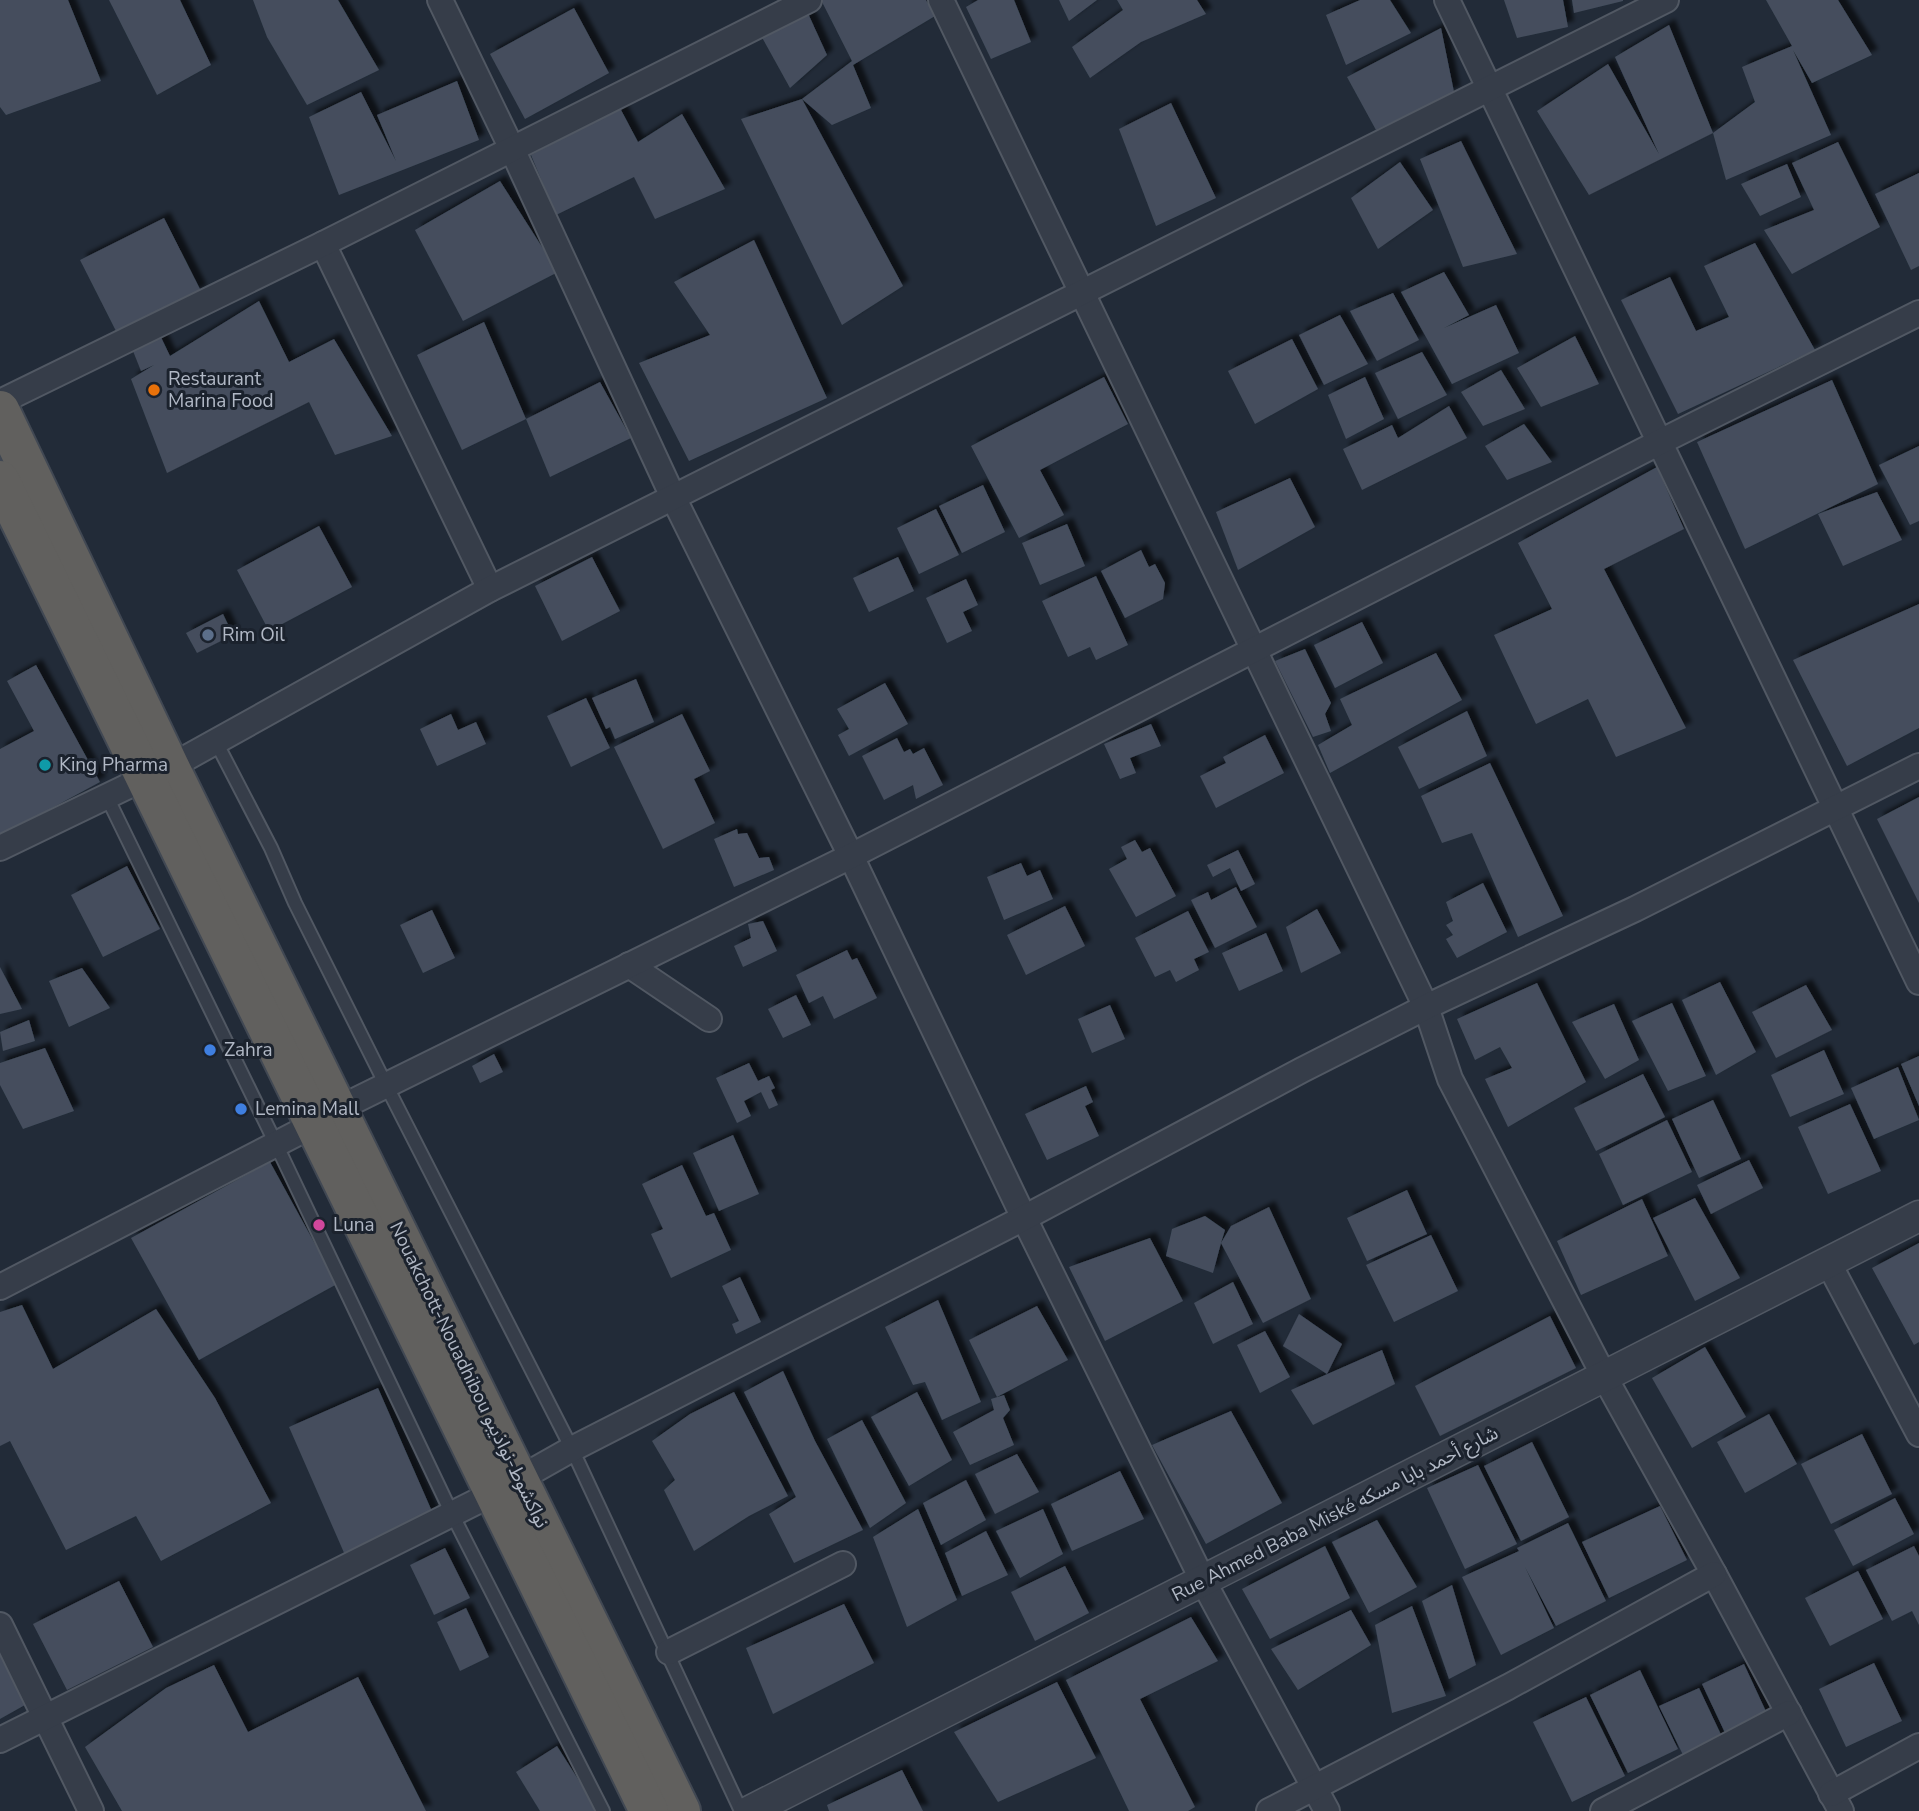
<svg xmlns="http://www.w3.org/2000/svg" width="1919" height="1811" font-family="'Nunito Sans','Noto Sans Arabic',sans-serif">
  <defs>
    <filter id="shadow"><feDropShadow dx="6" dy="-6" stdDeviation="2" flood-color="#0009"/></filter>
  </defs>
  <rect width="100%" height="100%" fill="#222b38"/>
  <g fill="#444e5d" filter="url(#shadow)">
    <path d="M0 0H68L101 81 6 115 0 107Z"/>
    <path d="M109 0H180L211 65 157 95Z"/>
    <path d="M253 0H338L379 70 307 105 267 37Z"/>
    <path d="M821 0H926L935 16 853 65 871 108 832 125 802 99 903 286 842 325 741 119 802 99 852 61Z"/>
    <path d="M978 0H1014L1031 42 991 59 966 7Z"/>
    <path d="M1059 0H1097L1069 21Z"/>
    <path d="M1117 0H1197L1206 14 1141 42 1090 78 1072 47 1123 10Z"/>
    <path d="M1360 0H1390L1411 33 1346 65 1326 15Z"/>
    <path d="M1504 0H1563L1568 27 1517 38Z"/>
    <path d="M1572 0H1623V1L1574 13Z"/>
    <path d="M1766 0H1838L1872 55 1812 83 1793 50 1831 135 1726 180 1713 133 1755 102 1742 67 1792 46Z"/>
    <path d="M574 8 609 73 525 119 490 54Z"/>
    <path d="M806 9 827 55 790 88 759 32Z"/>
    <path d="M1669 25 1713 133 1589 195 1537 111 1608 64 1659 154 1615 57Z"/>
    <path d="M1441 28 1454 92 1376 130 1347 77Z"/>
    <path d="M457 81 479 140 339 195 309 117 361 92 396 161 377 115Z"/>
    <path d="M1171 103 1216 198 1156 226 1119 129Z"/>
    <path d="M620 108 638 142 682 114 725 189 655 219 634 177 556 215 531 155Z"/>
    <path d="M1461 141 1517 254 1463 267 1420 159Z"/>
    <path d="M1838 142 1880 227 1792 274 1764 230 1814 210 1792 163Z"/>
    <path d="M1400 162 1433 210 1378 249 1351 198Z"/>
    <path d="M1787 164 1801 197 1760 216 1741 184Z"/>
    <path d="M1919 173V266L1911 270 1875 194Z"/>
    <path d="M500 181 558 272 463 321 415 230Z"/>
    <path d="M164 218 201 291 117 333 80 260Z"/>
    <path d="M754 240 827 398 689 461 639 363 710 335 674 282Z"/>
    <path d="M1755 243 1815 350 1678 414 1621 300 1670 277 1696 331 1729 317 1704 266Z"/>
    <path d="M1444 272 1469 315 1444 328 1496 305 1519 353 1452 384 1401 292Z"/>
    <path d="M1393 293 1419 340 1377 361 1350 311Z"/>
    <path d="M259 301 289 362 334 339 392 436 335 455 309 402 167 473 131 379 154 365 141 371 131 346 159 333 170 356Z"/>
    <path d="M1340 315 1368 364 1324 385 1299 335Z"/>
    <path d="M484 322 526 419 462 450 417 355Z"/>
    <path d="M1575 336 1599 384 1541 407 1517 368Z"/>
    <path d="M1292 339 1318 389 1255 424 1228 371Z"/>
    <path d="M1422 352 1447 395 1398 419 1375 373Z"/>
    <path d="M1501 370 1525 409 1483 426 1461 392Z"/>
    <path d="M1104 377 1128 424 1040 470 1064 515 1019 538 971 446Z"/>
    <path d="M1365 377 1384 419 1346 439 1328 395Z"/>
    <path d="M1832 380 1878 484 1745 549 1697 442Z"/>
    <path d="M600 382 631 438 550 477 526 419Z"/>
    <path d="M1449 406 1467 438 1362 490 1343 449 1392 425 1398 438Z"/>
    <path d="M1524 424 1552 462 1507 480 1485 446Z"/>
    <path d="M1919 446V521L1910 525 1879 465Z"/>
    <path d="M1657 467 1684 529 1604 569 1686 728 1616 757 1588 699 1536 724 1494 635 1552 609 1518 543Z"/>
    <path d="M1290 478 1315 527 1238 570 1216 512Z"/>
    <path d="M983 485 1005 532 962 553 939 506Z"/>
    <path d="M1877 492 1902 540 1843 566 1818 514Z"/>
    <path d="M936 509 959 555 919 574 897 528Z"/>
    <path d="M1067 524 1085 566 1040 585 1022 543Z"/>
    <path d="M319 526 352 587 269 631 237 570Z"/>
    <path d="M1141 550 1149 567 1155 564 1165 583 1163 599 1125 618 1101 571Z"/>
    <path d="M592 557 620 611 562 641 535 586Z"/>
    <path d="M898 557 914 591 869 612 853 578Z"/>
    <path d="M1096 576 1128 645 1096 660 1090 647 1068 657 1042 601Z"/>
    <path d="M966 579 978 605 963 612 972 631 947 643 926 598Z"/>
    <path d="M1919 604V728L1847 766 1793 660Z"/>
    <path d="M223 614 233 635 197 653 186 633Z"/>
    <path d="M1362 622 1383 663 1335 688 1314 645Z"/>
    <path d="M1305 649 1331 703 1325 714 1331 731 1313 737 1275 661Z"/>
    <path d="M1436 653 1462 700 1330 773 1318 745 1352 725 1340 699Z"/>
    <path d="M36 665 100 782 0 836V749L34 731 7 681Z"/>
    <path d="M636 679 654 722 615 739 610 727 606 729 592 698Z"/>
    <path d="M885 683 908 724 849 756 838 735 849 729 837 709Z"/>
    <path d="M586 698 610 748 571 767 547 716Z"/>
    <path d="M1467 711 1487 756 1419 789 1398 747Z"/>
    <path d="M451 714 458 730 476 722 486 744 437 766 420 729Z"/>
    <path d="M682 714 710 771 694 779 715 823 663 849 614 747Z"/>
    <path d="M1151 724 1161 746 1130 758 1136 773 1120 779 1104 744Z"/>
    <path d="M1265 735 1284 773 1216 808 1200 776 1226 763 1223 757Z"/>
    <path d="M897 738 904 752 910 749 913 754 924 748 943 785 916 799 913 785 884 800 862 756Z"/>
    <path d="M1490 763 1563 916 1518 937 1472 833 1442 843 1421 796Z"/>
    <path d="M1919 797V903L1877 819Z"/>
    <path d="M737 829 738 834 747 833 759 858 769 857 774 870 734 887 714 839Z"/>
    <path d="M1135 840 1142 852 1150 848 1176 896 1136 917 1109 869 1127 859 1121 847Z"/>
    <path d="M1238 850 1255 884 1241 891 1230 868 1213 877 1207 865Z"/>
    <path d="M1021 863 1027 876 1040 870 1053 899 1004 920 987 877Z"/>
    <path d="M127 866 160 929 103 957 71 895Z"/>
    <path d="M1483 883 1507 932 1457 958 1446 939 1453 935 1446 925 1453 921 1446 902Z"/>
    <path d="M1236 887 1257 927 1215 948 1191 900 1208 892 1211 900Z"/>
    <path d="M1065 906 1085 946 1026 975 1007 935Z"/>
    <path d="M1317 909 1341 953 1301 973 1286 927Z"/>
    <path d="M432 910 455 958 423 973 400 925Z"/>
    <path d="M1188 911 1209 952 1194 959 1199 970 1176 982 1170 970 1155 977 1135 938Z"/>
    <path d="M763 921 777 951 743 967 734 946 751 938 748 924Z"/>
    <path d="M1266 933 1283 971 1239 991 1222 953Z"/>
    <path d="M847 950 852 960 857 958 877 998 834 1019 823 996 809 1003 796 975Z"/>
    <path d="M0 967 22 1009 0 1014Z"/>
    <path d="M82 968 110 1008 69 1027 49 981Z"/>
    <path d="M1720 982 1756 1052 1716 1075 1682 1000Z"/>
    <path d="M1537 983 1586 1082 1508 1127 1485 1079 1512 1068 1500 1047 1475 1060 1457 1019Z"/>
    <path d="M1806 985 1832 1030 1776 1058 1752 1012Z"/>
    <path d="M796 995 811 1025 783 1038 768 1009Z"/>
    <path d="M1672 1003 1706 1076 1668 1091 1632 1021Z"/>
    <path d="M1614 1004 1639 1060 1605 1079 1572 1022Z"/>
    <path d="M1110 1005 1125 1039 1092 1053 1078 1019Z"/>
    <path d="M29 1020 35 1041 3 1051 0 1032Z"/>
    <path d="M45 1048 74 1111 23 1129 0 1085V1063Z"/>
    <path d="M1824 1050 1844 1094 1790 1117 1771 1075Z"/>
    <path d="M494 1054 503 1072 480 1083 472 1066Z"/>
    <path d="M1919 1056V1106L1901 1064Z"/>
    <path d="M749 1063 758 1081 769 1076 775 1088 771 1090 778 1105 769 1109 761 1092 744 1101 751 1116 737 1123 716 1078Z"/>
    <path d="M1898 1067 1919 1120 1874 1139 1851 1088Z"/>
    <path d="M1643 1074 1665 1117 1596 1151 1574 1108Z"/>
    <path d="M1086 1086 1093 1102 1085 1106 1099 1136 1047 1160 1025 1114Z"/>
    <path d="M1713 1100 1741 1159 1699 1178 1672 1119Z"/>
    <path d="M1850 1104 1881 1171 1828 1194 1798 1127Z"/>
    <path d="M1667 1120 1692 1172 1623 1205 1599 1154Z"/>
    <path d="M733 1135 759 1194 719 1211 693 1153Z"/>
    <path d="M1749 1160 1763 1188 1711 1214 1697 1185Z"/>
    <path d="M270 1162 337 1284 199 1360 131 1238Z"/>
    <path d="M682 1165 706 1216 714 1213 731 1250 671 1278 651 1234 663 1229 642 1184Z"/>
    <path d="M1407 1190 1427 1234 1367 1261 1347 1218Z"/>
    <path d="M1695 1198 1740 1278 1695 1301 1653 1218Z"/>
    <path d="M1642 1199 1668 1256 1581 1295 1557 1241Z"/>
    <path d="M1269 1207 1311 1299 1263 1323 1221 1243 1213 1273 1166 1256 1172 1229 1205 1216 1225 1230 1221 1243 1231 1226Z"/>
    <path d="M1431 1235 1458 1291 1394 1322 1366 1265Z"/>
    <path d="M1150 1238 1183 1301 1105 1341 1069 1267Z"/>
    <path d="M1919 1243V1342L1914 1345 1872 1268Z"/>
    <path d="M740 1277 761 1322 736 1334 732 1324 739 1321 722 1286Z"/>
    <path d="M1233 1282 1253 1324 1213 1344 1194 1303Z"/>
    <path d="M938 1300 981 1402 942 1420 925 1382 913 1385 885 1327Z"/>
    <path d="M22 1305 53 1369 156 1309 215 1398 271 1503 161 1561 136 1516 66 1550 10 1441 0 1446V1312Z"/>
    <path d="M1037 1306 1068 1360 997 1397 969 1340Z"/>
    <path d="M1299 1314 1342 1344 1327 1374 1283 1346Z"/>
    <path d="M1550 1316 1576 1368 1440 1436 1415 1386Z"/>
    <path d="M1265 1331 1290 1377 1260 1393 1237 1345Z"/>
    <path d="M1705 1347 1746 1417 1692 1448 1652 1378Z"/>
    <path d="M1382 1350 1395 1384 1313 1425 1291 1390Z"/>
    <path d="M783 1371 815 1441 863 1530 794 1563 769 1514 796 1497 744 1392Z"/>
    <path d="M378 1388 434 1516 345 1555 289 1427Z"/>
    <path d="M734 1392 788 1496 749 1516 694 1551 664 1490 675 1480 652 1441 690 1414Z"/>
    <path d="M917 1392 952 1460 909 1486 871 1417Z"/>
    <path d="M1004 1395 1010 1410 1003 1418 1014 1445 970 1465 953 1432 994 1410 991 1399Z"/>
    <path d="M1231 1411 1282 1503 1206 1544 1152 1445Z"/>
    <path d="M1769 1414 1797 1464 1745 1493 1717 1442Z"/>
    <path d="M862 1420 906 1503 870 1528 827 1439Z"/>
    <path d="M1862 1434 1892 1494 1831 1524 1801 1464Z"/>
    <path d="M1532 1442 1569 1517 1521 1541 1484 1466Z"/>
    <path d="M1017 1454 1039 1492 995 1514 975 1474Z"/>
    <path d="M1478 1465 1517 1544 1465 1569 1427 1488Z"/>
    <path d="M1120 1471 1144 1519 1072 1551 1051 1504Z"/>
    <path d="M966 1480 986 1520 941 1545 923 1503Z"/>
    <path d="M1895 1498 1914 1534 1853 1566 1834 1530Z"/>
    <path d="M1660 1506 1687 1560 1609 1598 1582 1542Z"/>
    <path d="M918 1509 957 1600 907 1627 873 1537Z"/>
    <path d="M1043 1509 1063 1554 1020 1578 996 1531Z"/>
    <path d="M1377 1520 1417 1587 1369 1613 1332 1542Z"/>
    <path d="M1568 1523 1606 1601 1556 1626 1525 1567 1554 1628 1501 1655 1462 1577 1519 1551 1517 1548Z"/>
    <path d="M986 1531 1008 1575 962 1596 945 1553Z"/>
    <path d="M1325 1546 1350 1598 1270 1639 1242 1589Z"/>
    <path d="M1914 1546 1919 1556V1625L1912 1611 1892 1621 1866 1570Z"/>
    <path d="M445 1548 470 1598 434 1615 410 1565Z"/>
    <path d="M1065 1566 1089 1613 1035 1641 1011 1592Z"/>
    <path d="M1858 1571 1883 1619 1830 1646 1805 1598Z"/>
    <path d="M119 1581 153 1647 67 1690 33 1624Z"/>
    <path d="M1452 1585 1476 1665 1449 1679 1422 1601Z"/>
    <path d="M844 1604 874 1663 773 1714 746 1648Z"/>
    <path d="M1412 1606 1446 1696 1392 1713 1375 1625Z"/>
    <path d="M466 1608 489 1657 460 1671 437 1622Z"/>
    <path d="M1351 1610 1371 1645 1298 1690 1271 1649Z"/>
    <path d="M1191 1617 1218 1661 1140 1699 1195 1807 1188 1811H1129L1066 1680Z"/>
    <path d="M0 1643 32 1701 0 1719Z"/>
    <path d="M1874 1663 1902 1721 1846 1747 1819 1689Z"/>
    <path d="M1744 1664 1769 1718 1727 1737 1702 1684Z"/>
    <path d="M214 1665 248 1732 358 1677 426 1811H122L85 1747 166 1688Z"/>
    <path d="M1640 1670 1678 1749 1628 1773 1590 1695Z"/>
    <path d="M1057 1682 1096 1758 998 1802 954 1732Z"/>
    <path d="M1699 1688 1724 1741 1685 1759 1659 1706Z"/>
    <path d="M1586 1697 1625 1776 1572 1802 1533 1722Z"/>
    <path d="M557 1746 597 1809 594 1811H540L516 1772Z"/>
    <path d="M902 1770 923 1811H829L827 1805Z"/>
  </g>
  <g fill="none" stroke-linecap="round" stroke-linejoin="round">
    <defs>
      <g id="service">
        <path d="M215 740 271 848 295 903 386 1085 572 1449 741 1811"/>
        <path d="M107 797 276 1144 452 1514 603 1811"/>
      </g>
      <g id="minor">
        <path d="M440 0 512 149 673 497 851 856 1024 1218 1203 1581 1327 1811"/>
        <path d="M941 0 1426 1007 1450 1079 1604 1376 1714 1574 1841 1811"/>
        <path d="M1447 0 1919 982"/>
        <path d="M323 244 490 589"/>
        <path d="M0 402 323 244 809 0"/>
        <path d="M170 767 490 589 1666 0"/>
        <path d="M0 848 145 778"/>
        <path d="M629 965 709 1019"/>
        <path d="M338 1109 851 856 1660 442 1919 313"/>
        <path d="M1828 1262 1919 1434"/>
        <path d="M0 1287 315 1124"/>
        <path d="M0 1625 91 1811"/>
        <path d="M669 1652 843 1564"/>
        <path d="M0 1740 494 1493 572 1449 1024 1218 1302 1070 1426 1007 1635 909 1919 766"/>
        <path d="M1831 1794 1919 1746"/>
        <path d="M1269 1811 1508 1687 1714 1574"/>
        <path d="M1603 1811 1789 1713"/>
      </g>
      <path id="tertiary" d="M750 1811 1919 1216"/>
      <g id="trunk">
        <path d="M0 410 170 767 681 1811"/>
        <path d="M0 480 649 1811"/>
      </g>
    </defs>
    <use href="#service" stroke="#515863" stroke-width="16"/>
    <use href="#minor" stroke="#515863" stroke-width="28"/>
    <use href="#tertiary" stroke="#515863" stroke-width="33"/>
    <use href="#trunk" stroke="#414853" stroke-width="42"/>
    <use href="#service" stroke="#363d49" stroke-width="12"/>
    <use href="#minor" stroke="#363d49" stroke-width="24"/>
    <use href="#tertiary" stroke="#363d49" stroke-width="30"/>
    <use href="#trunk" stroke="#61605e" stroke-width="38"/>
  </g>
  <circle fill="#e8710a" stroke="#1b222d" stroke-width="2.5" cx="154" cy="390" r="7"/>
  <circle fill="#5c6f8a" stroke="#1b222d" stroke-width="2.5" cx="208" cy="635" r="7"/>
  <circle fill="#0f9aa8" stroke="#1b222d" stroke-width="2.5" cx="45" cy="765" r="7"/>
  <g fill="#3f7fe0" stroke="#1b222d" stroke-width="2.5">
    <circle cx="210" cy="1050" r="7"/>
    <circle cx="241" cy="1109" r="7"/>
  </g>
  <circle fill="#d1479c" stroke="#1b222d" stroke-width="2.5" cx="319" cy="1225" r="7"/>
  <g text-anchor="middle" dominant-baseline="central" stroke-width="6" stroke-linejoin="round" paint-order="stroke">
    <g font-size="19" fill="#b1b8c5" stroke="#1b222d" text-anchor="start">
      <text x="168" y="379">Restaurant<tspan x="168" dy="22">Marina Food</tspan></text>
      <text x="222" y="635">Rim Oil</text>
      <text x="59" y="765">King Pharma</text>
      <text x="224" y="1050">Zahra</text>
      <text x="255" y="1109">Lemina Mall</text>
      <text x="333" y="1225">Luna</text>
    </g>
    <g font-size="19" fill="#b1b8c5" stroke="#1b222d">
      <text transform="translate(469 1375) rotate(64)">Nouakchott-Nouadhibou نواكشوط-نواذيبو</text>
      <text transform="translate(1335 1514) rotate(-27)">Rue Ahmed Baba Miské شارع أحمد بابا مسكه</text>
    </g>
  </g>
</svg>
